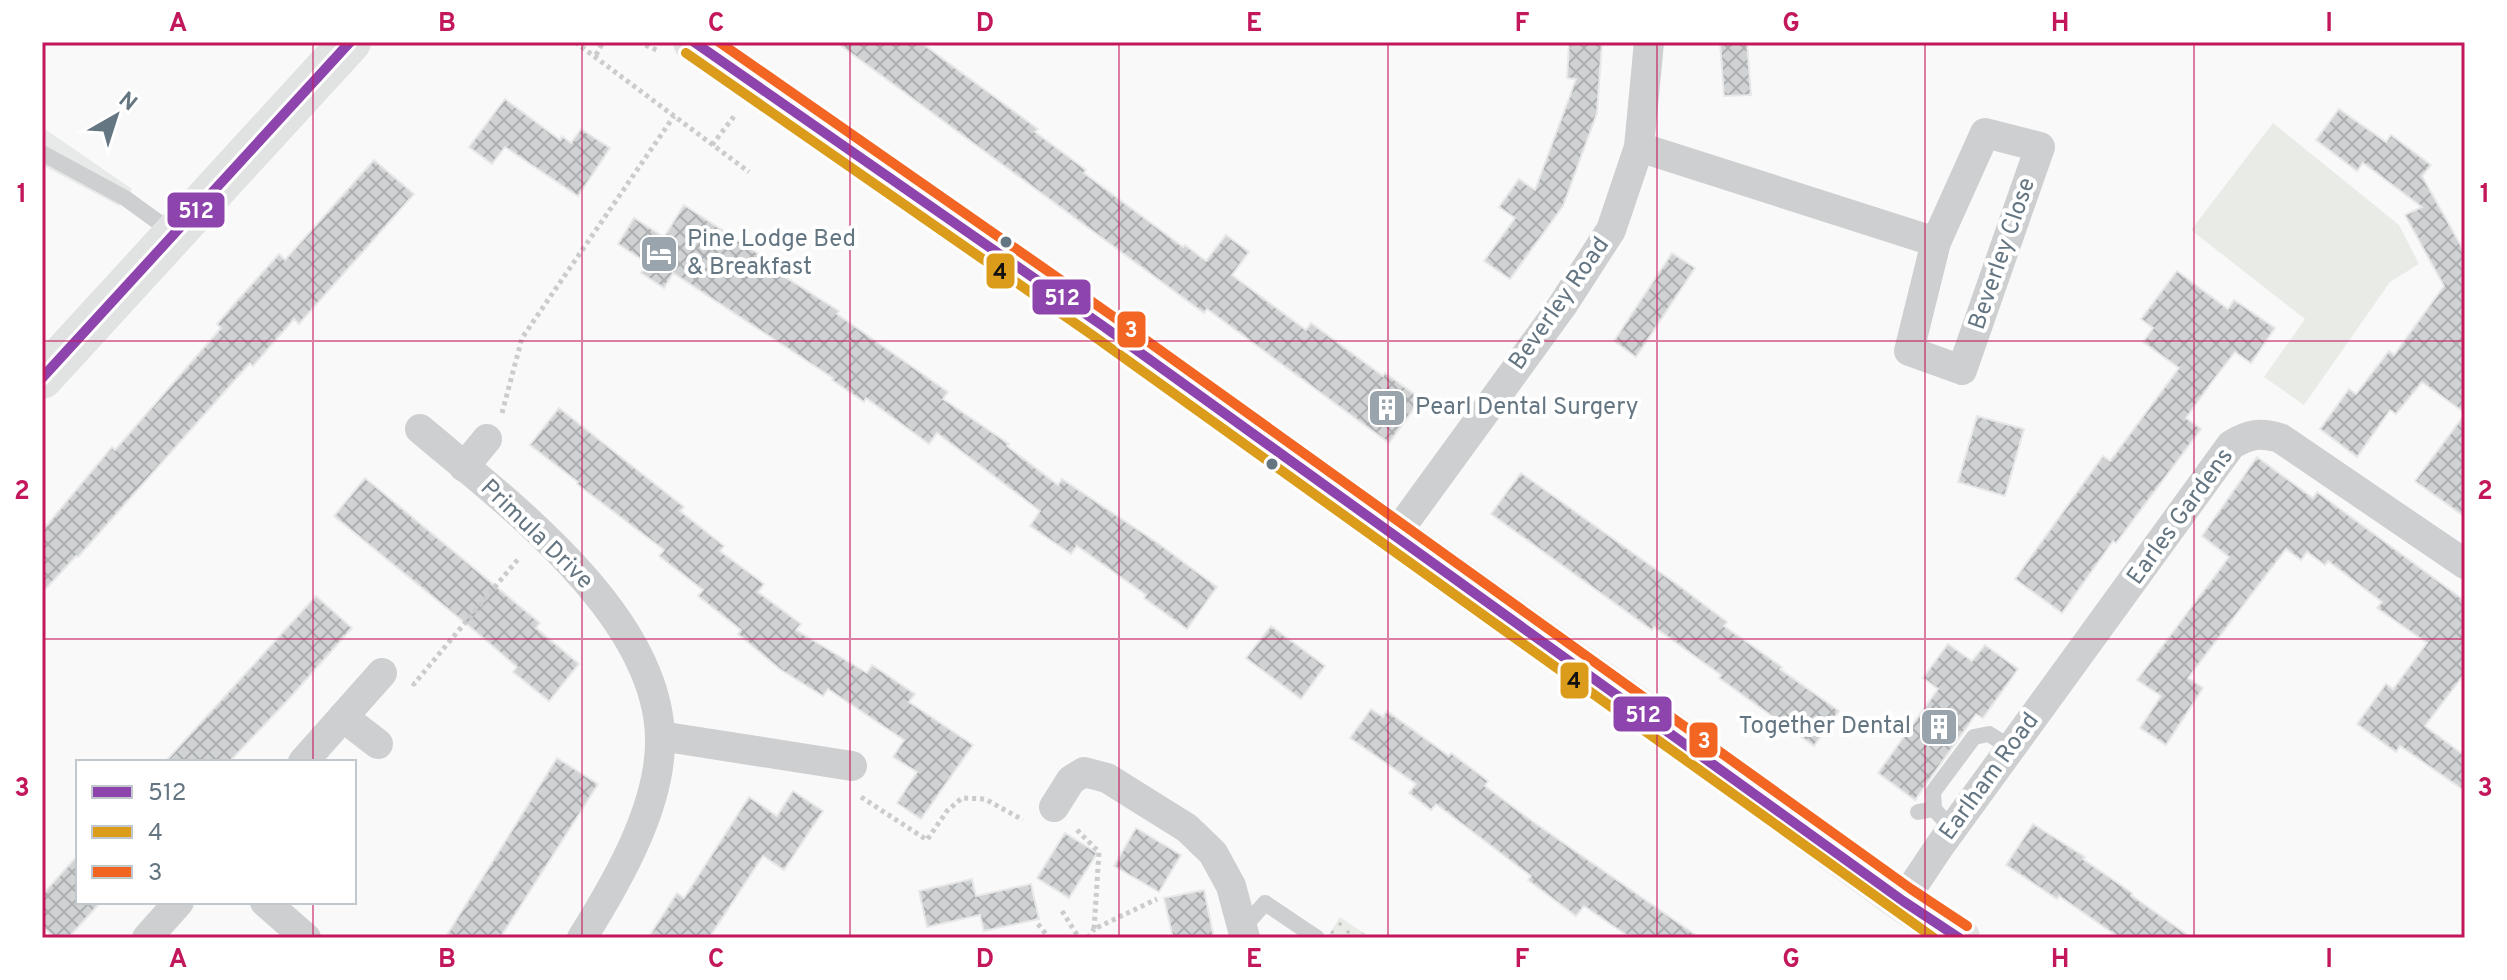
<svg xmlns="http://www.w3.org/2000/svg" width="2507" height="980" font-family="Overpass,sans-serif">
  <defs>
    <pattern id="garden-dots" width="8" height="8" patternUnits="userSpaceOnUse" patternTransform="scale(2)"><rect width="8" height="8" fill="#e8ebe6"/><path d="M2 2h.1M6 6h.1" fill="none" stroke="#c0c3c0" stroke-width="1.8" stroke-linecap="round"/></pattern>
    <pattern id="building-cross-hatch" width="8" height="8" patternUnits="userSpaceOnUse" patternTransform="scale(2)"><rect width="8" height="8" fill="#d0d2d3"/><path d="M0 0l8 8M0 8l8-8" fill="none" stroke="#acafb1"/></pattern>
  </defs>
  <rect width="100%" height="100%" fill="#f9f9f9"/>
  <path fill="#e8e9e9" d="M42 127 132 189 119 206 42 165Z"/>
  <path fill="#e8ebe6" d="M2273 123 2399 225 2419 264 2390 282 2304 405 2264 377 2305 319 2191 230Z"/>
  <path fill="url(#garden-dots)" d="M1340 917 1371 938H1327Z"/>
  <g fill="url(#building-cross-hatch)" stroke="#e8e8e8" stroke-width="2">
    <path d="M836 42H920L1038 129 1035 132 1086 170 1084 173 1183 247 1185 245 1206 261 1226 235 1249 252 1232 275 1306 330 1311 323 1383 376 1385 373 1421 399 1389 443 1207 309 1204 313Z"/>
    <path d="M1569 42H1602L1597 113 1563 206 1510 279 1484 261 1515 218 1499 207 1519 179 1535 190 1576 79 1567 78Z"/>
    <path d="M1720 42H1747L1751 95 1724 96Z"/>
    <path d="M505 99 560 140 562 136 571 143 581 129 610 148 578 196 505 147 492 164 469 147Z"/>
    <path d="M2339 109 2386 142 2391 135 2431 165 2422 176 2465 253V413L2422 382 2396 414 2390 410 2357 457 2320 429 2349 389 2356 394 2389 351 2394 355 2444 286 2405 215 2422 207 2363 163 2357 171 2316 140Z"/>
    <path d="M374 160 414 194 299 324 294 319 253 366 250 363 78 557 76 556 42 593V531L112 447 115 450 221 328 217 324 236 302 279 254 285 260Z"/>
    <path d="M684 205 760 255 758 260 839 311 837 314 948 392 943 399 1009 444 1007 446 1058 485 1062 479 1159 544 1217 587 1187 629 1144 598 1146 595 1077 546 1071 554 1030 526 1040 511 937 433 929 444 866 398 864 402 832 380 833 378 673 273 664 288 641 273 647 263 618 244 634 218 664 237Z"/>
    <path d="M1672 253 1695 268 1636 357 1614 341Z"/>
    <path d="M2177 271 2228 309 2234 300 2275 328 2251 363 2235 352 2211 383 2186 418 2201 429 2116 543 2113 541 2062 613 2015 579 2103 456 2110 461 2179 368 2143 342 2153 328 2141 319Z"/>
    <path d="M559 408 684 507 680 511 724 546 720 551 764 584 758 592 801 624 796 630 867 673 872 665 915 694 909 702 973 745 921 819 897 803 917 772 893 757 904 740 828 689 823 696 781 670 738 634 741 630 698 596 703 590 659 556 664 550 577 484 578 482 530 445Z"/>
    <path d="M2465 414V517L2415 481Z"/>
    <path d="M1977 416 2024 429 2005 496 1958 482Z"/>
    <path d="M2257 457 2313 498 2317 492 2465 601V673L2425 726 2465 756V791L2400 746 2396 752 2357 724 2386 684 2393 689 2427 643 2377 608 2382 602 2328 561 2325 565 2307 552 2301 560 2286 549 2188 678 2203 688 2166 745 2140 728 2161 696 2137 680 2229 557 2202 536Z"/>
    <path d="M1521 473 1682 588 1727 622 1724 626 1782 667 1780 669 1839 711 1814 746 1719 678 1721 675 1654 627 1652 630 1491 514Z"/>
    <path d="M365 478 540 623 536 628 579 664 549 701 513 672 517 667 475 631 334 516Z"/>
    <path d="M316 596 352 628 287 701 229 762H165Z"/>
    <path d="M1271 626 1325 666 1301 699 1246 658Z"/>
    <path d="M1948 644 1972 661 1985 645 2018 669 1983 718 1976 714 1915 800 1878 773 1938 689 1923 678Z"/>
    <path d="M1371 709 1383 717 1387 711 1449 756 1451 753 1488 781 1485 786 1529 819 1700 938H1631L1584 906 1576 916 1528 880 1531 876 1436 804 1431 810 1409 793 1416 784 1350 738Z"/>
    <path d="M557 758 598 784 569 830 500 938H445Z"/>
    <path d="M793 791 823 811 784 870 763 856 709 938H648L677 893 684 898 749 797 777 816Z"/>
    <path d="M2033 824 2085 857 2083 859 2132 893 2131 895 2192 938H2120L2059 896 2057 899 2006 865Z"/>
    <path d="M1136 828 1181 855 1159 892 1114 866Z"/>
    <path d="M1065 833 1097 853 1069 898 1037 878Z"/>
    <path d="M78 855V902H101L68 938H55L42 926V895Z"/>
    <path d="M972 879 976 896 1031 884 1039 919 984 931 980 915 927 927 919 891Z"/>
    <path d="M1204 890 1214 938H1173L1164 898Z"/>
  </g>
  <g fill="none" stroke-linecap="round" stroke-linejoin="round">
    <g stroke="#cbcccd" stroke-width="5" stroke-dasharray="4 4" stroke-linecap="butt">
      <path d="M575 42 749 172"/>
      <path d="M638 42 659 51"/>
      <path d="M596 55 603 42"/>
      <path d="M712 145 735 115"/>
      <path d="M502 413 522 338 674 116"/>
      <path d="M412 683 414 684 519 558"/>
      <path d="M861 797 927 840 947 811 962 798 985 799 1023 820"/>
      <path d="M1077 830 1099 852 1094 929 1157 899"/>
      <path d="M1062 911 1079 938"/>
      <path d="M1038 924 1049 938"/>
      <path d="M923 937 924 938"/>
      <path d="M1088 938 1094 929"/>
    </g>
    <g stroke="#cecfd0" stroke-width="16">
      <path d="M42 153 125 198 172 232"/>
      <path d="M1918 812 1934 809"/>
      <path d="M1952 829 1934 809 1933 792 1974 737 1989 734 2011 748"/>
      <path d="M1243 928 1265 903 1317 938"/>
    </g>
    <g stroke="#cecfd0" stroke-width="30">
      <path d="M1985 133 2040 147 1962 370 1909 351 1936 242Z"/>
      <path d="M1639 147 1936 242"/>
      <path d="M420 429C506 502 657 613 660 737 662 805 617 882 582 938"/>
      <path d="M464 467 487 439"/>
      <path d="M1396 534 1562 306 1611 230 1639 147 1649 42"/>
      <path d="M343 717 378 744"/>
      <path d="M660 736 852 766"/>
      <path d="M303 762 382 673"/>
      <path d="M1054 807 1071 780 1084 772 1107 778 1187 828 1213 853 1231 886 1245 938"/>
      <path d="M1903 901 1939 847 2231 445C2249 434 2260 432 2280 438L2465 564"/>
      <path d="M265 902 306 938"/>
      <path d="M147 938 179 902"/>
    </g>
    <g stroke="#e1e2e2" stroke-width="42">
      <path d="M694 42 1103 326 1650 717 1903 901 1959 938"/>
      <path d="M42 378 350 42"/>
    </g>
    <defs>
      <g id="bus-1">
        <path d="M694 42 1103 326 1903 901 1959 938"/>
        <path d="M42 378 350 42"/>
      </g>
      <path id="bus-2" d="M686 53 1095 337 1934 938"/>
      <path id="bus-3" d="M719 42 1111 315 1911 889 1967 926"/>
    </defs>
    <use href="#bus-1" stroke="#fff" stroke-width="16"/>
    <use href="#bus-2" stroke="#fff" stroke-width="16"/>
    <use href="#bus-3" stroke="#fff" stroke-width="16"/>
    <use href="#bus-1" stroke="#8e44ad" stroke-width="10"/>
    <use href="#bus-2" stroke="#da9c1a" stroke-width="10"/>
    <use href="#bus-3" stroke="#f26522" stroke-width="10"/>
  </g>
  <path fill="none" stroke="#c2185b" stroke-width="2" stroke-opacity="0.55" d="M313 42V762M582 42V938M850 42V938M1119 42V938M1388 42V938M1657 42V938M1925 42V938M2194 42V938M42 341H2465M42 639H2465M313 902V938"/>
  <defs>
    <symbol id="hotel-square" viewBox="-11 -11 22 22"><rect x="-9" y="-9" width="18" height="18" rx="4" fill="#99a4ac" stroke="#fff"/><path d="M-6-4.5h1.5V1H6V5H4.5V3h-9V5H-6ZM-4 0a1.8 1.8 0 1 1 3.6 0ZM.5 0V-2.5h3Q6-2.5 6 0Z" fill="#fff"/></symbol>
    <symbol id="building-square" viewBox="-11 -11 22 22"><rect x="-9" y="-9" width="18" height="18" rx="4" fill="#99a4ac" stroke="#fff"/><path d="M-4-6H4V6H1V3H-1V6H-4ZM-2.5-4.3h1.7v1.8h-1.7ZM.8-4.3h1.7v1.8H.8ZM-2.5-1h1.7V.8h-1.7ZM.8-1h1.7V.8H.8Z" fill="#fff"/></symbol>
  </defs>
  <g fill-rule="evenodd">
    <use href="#hotel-square" x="637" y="232" width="44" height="44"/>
    <use href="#building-square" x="1365" y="386" width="44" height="44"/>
    <use href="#building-square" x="1917" y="705" width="44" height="44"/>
  </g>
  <g fill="#657683" stroke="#fff" stroke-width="3">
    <circle cx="1006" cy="242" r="7"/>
    <circle cx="1272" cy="464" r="7"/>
  </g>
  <g text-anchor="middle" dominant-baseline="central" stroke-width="8" stroke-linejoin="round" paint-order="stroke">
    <g font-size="24" fill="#657683" stroke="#fff" text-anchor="start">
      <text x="687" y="240">Pine Lodge Bed<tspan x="687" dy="28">&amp; Breakfast</tspan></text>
      <text x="1415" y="408">Pearl Dental Surgery</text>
      <text x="1911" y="727" text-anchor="end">Together Dental</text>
    </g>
    <g font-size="24" fill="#657683" stroke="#fff">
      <text transform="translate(2003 254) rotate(-71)">Beverley Close</text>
      <text transform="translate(1560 304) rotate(-55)">Beverley Road</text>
      <text transform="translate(2181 517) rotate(-54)">Earles Gardens</text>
      <text transform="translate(536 535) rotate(44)">Primula Drive</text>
      <text transform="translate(1990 777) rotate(-54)">Earlham Road</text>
    </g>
  </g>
  <g stroke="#fff" stroke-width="3">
    <rect x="166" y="191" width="60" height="38" rx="8" fill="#8e44ad"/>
    <rect x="985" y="252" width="31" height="38" rx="8" fill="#da9c1a"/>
    <rect x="1031" y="278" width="61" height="38" rx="8" fill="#8e44ad"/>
    <rect x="1116" y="310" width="31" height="39" rx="8" fill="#f26522"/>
    <rect x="1559" y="661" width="31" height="39" rx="8" fill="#da9c1a"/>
    <rect x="1612" y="695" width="61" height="38" rx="8" fill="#8e44ad"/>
    <rect x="1688" y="721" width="31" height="38" rx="8" fill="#f26522"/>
  </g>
  <g font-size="22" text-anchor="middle" font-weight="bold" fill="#fff">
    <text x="196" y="218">512</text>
    <text x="1062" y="305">512</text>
    <text x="1131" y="337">3</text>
    <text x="1643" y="722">512</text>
    <text x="1704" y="748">3</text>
  </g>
  <g font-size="22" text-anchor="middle" font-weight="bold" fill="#111">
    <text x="1000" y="279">4</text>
    <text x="1574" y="688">4</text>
  </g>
  <rect width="2507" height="980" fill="none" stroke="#ffffff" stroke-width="88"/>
  <rect x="76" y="760" width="280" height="144" fill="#ffffff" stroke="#c1c8cd" stroke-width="2"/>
  <rect x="92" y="786" width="40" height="12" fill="#8e44ad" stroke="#c1c8cd" stroke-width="2"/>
  <text x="148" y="800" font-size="24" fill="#657683">512</text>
  <rect x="92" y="826" width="40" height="12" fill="#da9c1a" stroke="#c1c8cd" stroke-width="2"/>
  <text x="148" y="840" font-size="24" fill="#657683">4</text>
  <rect x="92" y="866" width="40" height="12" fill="#f26522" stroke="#c1c8cd" stroke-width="2"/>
  <text x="148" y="880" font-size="24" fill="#657683">3</text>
  <g transform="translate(116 116) rotate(39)" stroke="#ffffff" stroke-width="6" paint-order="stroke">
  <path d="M0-6L14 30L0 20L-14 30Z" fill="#657683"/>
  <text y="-12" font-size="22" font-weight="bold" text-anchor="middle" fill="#657683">N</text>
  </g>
  <rect x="44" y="44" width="2419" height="892" fill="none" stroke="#c2185b" stroke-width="3"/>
  <g font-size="26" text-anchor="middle" font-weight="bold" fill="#c2185b">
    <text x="178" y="31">A</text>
    <text x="447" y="31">B</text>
    <text x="716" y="31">C</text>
    <text x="985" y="31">D</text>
    <text x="1254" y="31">E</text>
    <text x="1522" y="31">F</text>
    <text x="1791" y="31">G</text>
    <text x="2060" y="31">H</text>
    <text x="2329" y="31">I</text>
    <text x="22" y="202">1</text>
    <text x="2485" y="202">1</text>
    <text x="22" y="499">2</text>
    <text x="2485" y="499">2</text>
    <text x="22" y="796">3</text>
    <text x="2485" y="796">3</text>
    <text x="178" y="967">A</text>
    <text x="447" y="967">B</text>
    <text x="716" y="967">C</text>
    <text x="985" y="967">D</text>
    <text x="1254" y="967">E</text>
    <text x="1522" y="967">F</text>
    <text x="1791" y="967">G</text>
    <text x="2060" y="967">H</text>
    <text x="2329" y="967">I</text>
  </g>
</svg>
